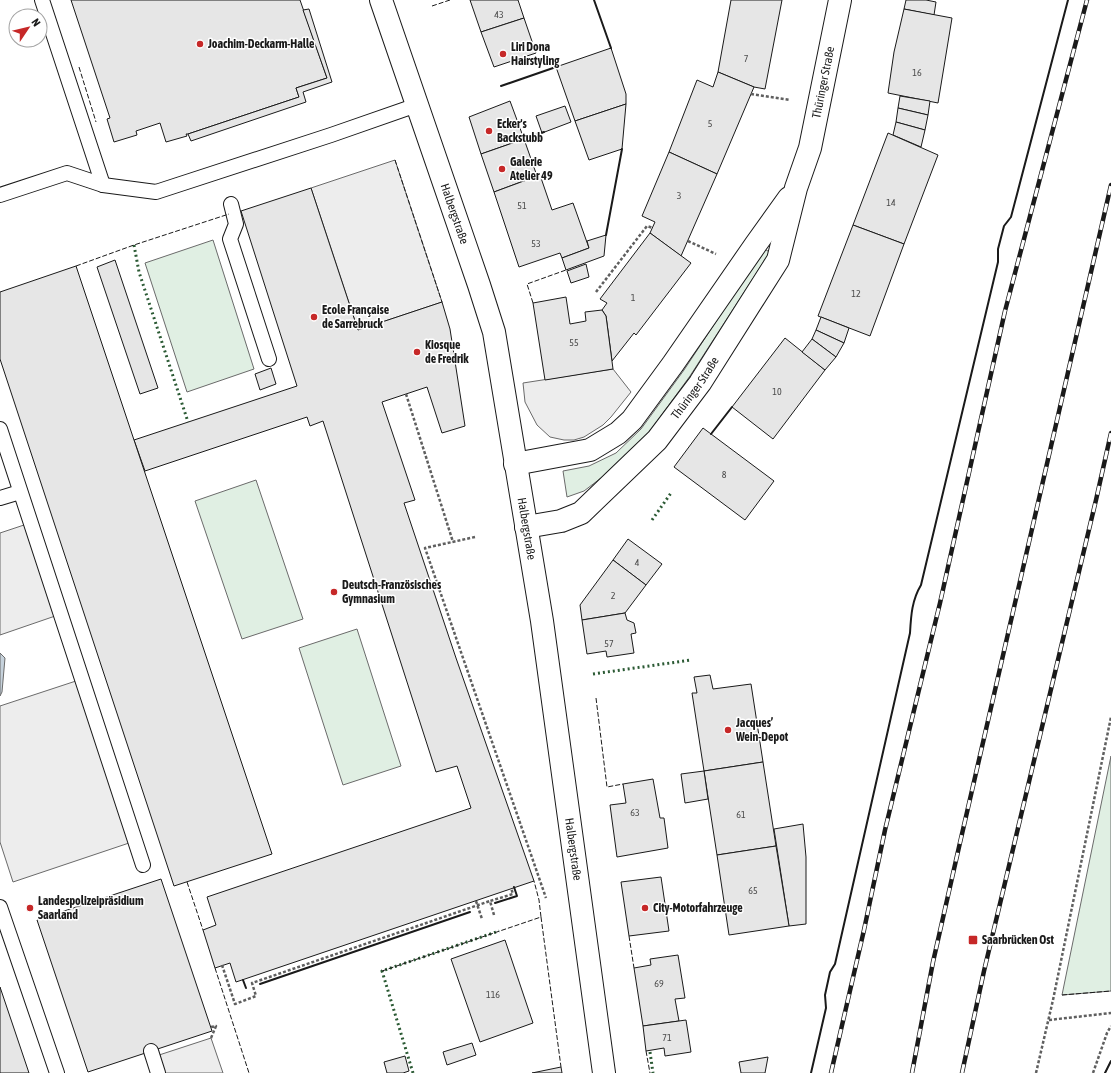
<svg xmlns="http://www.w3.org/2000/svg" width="1111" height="1073" font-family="'Asap Condensed',sans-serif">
  <rect width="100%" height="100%" fill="#fff"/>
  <g fill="#e0efe3" stroke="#6a6a6a">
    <path d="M213 240 254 369 187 392 145 263Z"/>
    <path d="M764 249 770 252 690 376 647 435 601 478 584 491 567 497 563 471 589 466 616 453 641 429 684 370Z"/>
    <path d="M256 480 303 619 242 639 195 501Z"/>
    <path d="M357 629 401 766 343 785 299 648Z"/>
    <path d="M1111 756V991L1062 995Z"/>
  </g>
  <g fill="#ededed" stroke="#6a6a6a">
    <path d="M395 160 442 302 358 330 311 188Z"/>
    <path d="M613 369 631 392 611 417 603 425 584 437 574 440H564L550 437 537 425 525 402 523 383Z"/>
    <path d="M30 523 61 614 0 635V533Z"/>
    <path d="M82 679 135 841 13 882 0 842V706Z"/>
    <path d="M211 1038 223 1073H158L153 1057Z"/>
  </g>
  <path fill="#c6d2dc" stroke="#6a6a6a" d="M0 653 5 658 2 692 0 696Z"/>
  <g fill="#e6e6e6" stroke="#1a1a1a">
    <path d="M71 0H300L327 78 296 88 299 97 188 134H186L187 136 166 142 160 123 136 131 137 135 114 142 107 119 110 118Z"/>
    <path d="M470 0H518L524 18 481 32Z"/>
    <path d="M731 0H782L765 89 754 87 718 72Z"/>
    <path d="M906 0H926L936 2 934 15 904 9Z"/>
    <path d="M309 9 332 82 303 92 306 102 191 141 188 134 299 97 296 88 327 78 303 10Z"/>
    <path d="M904 9 952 18 938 103 888 93 894 52Z"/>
    <path d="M524 18 536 53 494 67 481 32Z"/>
    <path d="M611 48 626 94V104L575 121 556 67Z"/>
    <path d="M718 72 754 87 717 174 669 152 697 80 713 87Z"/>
    <path d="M900 96 930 101 928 115 898 108Z"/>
    <path d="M510 101 524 139 481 154 469 117Z"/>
    <path d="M626 104 622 149 589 160 575 121Z"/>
    <path d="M565 106 571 122 542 133 536 116Z"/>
    <path d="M898 108 928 115 925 130 896 122Z"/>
    <path d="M896 122 925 130 921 147 893 135Z"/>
    <path d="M888 133 938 155 904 244 853 225Z"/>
    <path d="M524 139 537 176 494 192 481 154Z"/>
    <path d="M669 152 717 174 681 256 650 233 655 222 642 216Z"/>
    <path d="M540 175 552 210 573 203 589 248 562 258 560 253 519 267 494 192Z"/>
    <path d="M311 188 358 330 442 302 450 329 465 426 442 433 427 387 382 402 415 500 404 503 456 658 534 881 236 982 230 963 215 968 203 930 216 925 207 897 471 808 457 766 436 772 323 421 310 426 307 417 145 471 134 440 297 386 241 211Z"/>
    <path d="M853 225 904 244 870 336 818 316Z"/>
    <path d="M650 233 691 263 636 335 634 333 612 361 606 316 602 310 607 303 600 299Z"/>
    <path d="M606 235 604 256 566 270 562 258 589 248 587 241Z"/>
    <path d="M115 260 158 388 140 394 97 267Z"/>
    <path d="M586 264 589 277 571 283 567 271Z"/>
    <path d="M76 266 272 854 174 886 0 359V292Z"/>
    <path d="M566 297 570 324 586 321 585 312 602 310 606 316 613 369 545 380 533 303Z"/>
    <path d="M821 317 849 328 844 343 816 330Z"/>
    <path d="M816 330 844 343 836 357 812 339Z"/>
    <path d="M785 338 825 370 773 439 732 407Z"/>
    <path d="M812 339 836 357 825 370 802 352Z"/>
    <path d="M271 368 276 384 260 390 255 374Z"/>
    <path d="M703 428 774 481 745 520 674 467Z"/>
    <path d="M628 539 662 564 646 585 613 560Z"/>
    <path d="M613 560 646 585 625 613 582 620 580 605Z"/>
    <path d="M625 613 627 620 634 623 636 633 631 634 634 653 607 657 606 651 587 654 582 620Z"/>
    <path d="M710 675 713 689 751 684 763 762 704 771 692 693H697L694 677Z"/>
    <path d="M763 762 776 846 717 855 704 771Z"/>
    <path d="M704 771 708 799 685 803 681 774Z"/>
    <path d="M653 779 660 818H664L668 848 617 857 610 805 626 803 623 784Z"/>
    <path d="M803 824 806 857V924L789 926 774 829Z"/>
    <path d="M776 846 789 926 729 935 717 855Z"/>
    <path d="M661 877 669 931 629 936 621 882Z"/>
    <path d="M161 879 212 1031 88 1072 37 920Z"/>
    <path d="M505 940 533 1023 480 1042 451 959Z"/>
    <path d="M678 955 685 998 675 999 679 1021 643 1026 634 968 651 965 650 959Z"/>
    <path d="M0 987 29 1073H0Z"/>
    <path d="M686 1020 691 1052 665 1056 664 1048 646 1051 643 1026Z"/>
    <path d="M472 1043 476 1055 447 1065 443 1052Z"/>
    <path d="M405 1056 409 1071 403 1073H387L384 1062Z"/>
    <path d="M768 1057 765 1073H741L739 1062Z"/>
    <path d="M561 1067 562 1073H532Z"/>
  </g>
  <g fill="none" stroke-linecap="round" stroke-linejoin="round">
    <defs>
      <g id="lane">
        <path d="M42 0 103 185"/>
        <path d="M0 195 67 173 103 185 156 192 331 135 417 105"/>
        <path d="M231 204 236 224 230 239 269 359"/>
        <path d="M0 429 143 865"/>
        <path d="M0 498 20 492"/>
        <path d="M0 907 57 1073"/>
        <path d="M151 1051 158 1073"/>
      </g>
      <g id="street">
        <path d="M515 464 590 450 618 433 632 420 673 364 756 244 789 198"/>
        <path id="s1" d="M526 527 561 521 581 513 657 440 700 383 778 260 796 188 810 148 840 0"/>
      </g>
      <g id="secondary">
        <path id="s2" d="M381 0 479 285 494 332 542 621 604 1073"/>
      </g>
    </defs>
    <use href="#lane" stroke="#1a1a1a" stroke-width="16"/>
    <use href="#street" stroke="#1a1a1a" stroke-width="24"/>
    <use href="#secondary" stroke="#1a1a1a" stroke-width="24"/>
    <g stroke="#5f5f5f" stroke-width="2.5" stroke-dasharray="3 2" stroke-linecap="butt">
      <path d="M751 94 790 100"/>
      <path d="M688 241 716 254"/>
      <path d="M596 292 647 226 653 228"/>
      <path d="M406 394 453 542"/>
      <path d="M475 537 425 548 546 898"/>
      <path d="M476 901 482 919"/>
      <path d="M494 915 490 901 513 894 511 888"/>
      <path d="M222 965 235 1004 256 996 252 983 490 901"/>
      <path d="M1049 1020 1111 1013"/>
      <path d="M211 1027 216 1026 211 1038"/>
      <path d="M1036 1073 1053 1000 1111 717"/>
      <path d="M1093 1073 1107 1033 1111 1026"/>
    </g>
    <use href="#lane" stroke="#fff" stroke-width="14"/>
    <use href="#street" stroke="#fff" stroke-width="22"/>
    <use href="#secondary" stroke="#fff" stroke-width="22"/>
    <defs>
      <g id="rail">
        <path d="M831 1073 864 930 885 830 940 603 1005 311 1087 0"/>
        <path d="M912 1073 933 962 959 847 1111 185"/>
        <path d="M962 1073 984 971 1096 500 1111 433"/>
      </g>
    </defs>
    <use href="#rail" stroke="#1a1a1a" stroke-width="4.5"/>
    <use href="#rail" stroke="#fff" stroke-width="3" stroke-dasharray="9" stroke-linecap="butt"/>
    <g stroke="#2b5a34" stroke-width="3" stroke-dasharray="2 3" stroke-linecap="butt">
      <path d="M134 245 139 272 188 422"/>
      <path d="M652 520 671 493"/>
      <path d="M593 674 691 660"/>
      <path d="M650 1052 653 1073"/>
      <path d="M413 1073 382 971 499 931"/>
    </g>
    <g stroke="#1a1a1a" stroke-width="1" stroke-dasharray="5 2" stroke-linecap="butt">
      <path d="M432 6 450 0"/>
      <path d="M79 67 96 122"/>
      <path d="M395 160 442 302"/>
      <path d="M76 266 134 245 229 214"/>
      <path d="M533 303 527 284 566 270"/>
      <path d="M596 698 607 787 623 784"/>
      <path d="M187 882 203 930"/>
      <path d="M541 917 561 1067"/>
      <path d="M629 936 634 968"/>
      <path d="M215 968 249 1073"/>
      <path d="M382 971 541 917 539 900 534 881"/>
      <path d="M1062 995 1111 991"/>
      <path d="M646 1051 650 1073"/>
      <path d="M1105 1073 1111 1061"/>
    </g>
    <g stroke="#1a1a1a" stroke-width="2">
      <path d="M594 0 611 48"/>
      <path d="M501 86 556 67"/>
      <path d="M524 139 544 132"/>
      <path d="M606 235 622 149"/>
      <path d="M711 434 732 407"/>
      <path d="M495 903 517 896 514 887"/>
      <path d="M243 980 246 988"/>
      <path d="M260 984 470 912"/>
      <path d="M811 1073 826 1008 825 995 830 972 835 964 910 633C911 615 912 600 921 585L998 262V249L1004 226 1011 217 1068 0"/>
      <path d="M1105 1073 1111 1061"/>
    </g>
  </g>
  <g fill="#c62828" stroke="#fff" stroke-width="1.5">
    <circle cx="200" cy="44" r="4"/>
    <circle cx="503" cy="54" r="4"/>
    <circle cx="489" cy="131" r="4"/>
    <circle cx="502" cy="169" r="4"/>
    <circle cx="314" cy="317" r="4"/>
    <circle cx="417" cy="352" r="4"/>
    <circle cx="334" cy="592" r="4"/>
    <circle cx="728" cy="730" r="4"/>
    <circle cx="30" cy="908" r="4"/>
    <circle cx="645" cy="908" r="4"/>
    <rect x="968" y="935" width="10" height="10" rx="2"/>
  </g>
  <g text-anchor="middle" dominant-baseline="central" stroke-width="3" stroke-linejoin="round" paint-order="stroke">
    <g font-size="10" fill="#4d4d4d">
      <text x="499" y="14">43</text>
      <text x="746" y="58">7</text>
      <text x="917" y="72">16</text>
      <text x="710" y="123">5</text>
      <text x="679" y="195">3</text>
      <text x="891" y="202">14</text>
      <text x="522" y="205">51</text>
      <text x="536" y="243">53</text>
      <text x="856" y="293">12</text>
      <text x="633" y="297">1</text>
      <text x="574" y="342">55</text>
      <text x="777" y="391">10</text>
      <text x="724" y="474">8</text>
      <text x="637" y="562">4</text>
      <text x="613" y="595">2</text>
      <text x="609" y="643">57</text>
      <text x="635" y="812">63</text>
      <text x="741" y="814">61</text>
      <text x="753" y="890">65</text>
      <text x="659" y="983">69</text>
      <text x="493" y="994">116</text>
      <text x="667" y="1037">71</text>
    </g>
    <g font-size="12" font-weight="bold" fill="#1a1a1a" stroke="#fff" text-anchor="start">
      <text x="208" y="44">Joachim-Deckarm-Halle</text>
      <text x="511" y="47">Liri Dona<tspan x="511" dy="14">Hairstyling</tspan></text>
      <text x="497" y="124">Ecker's<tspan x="497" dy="14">Backstubb</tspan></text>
      <text x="510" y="162">Galerie<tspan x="510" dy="14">Atelier 49</tspan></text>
      <text x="322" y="310">Ecole Française<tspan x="322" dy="14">de Sarrebruck</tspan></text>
      <text x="425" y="345">Kiosque<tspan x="425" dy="14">de Fredrik</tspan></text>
      <text x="342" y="585">Deutsch-Französisches<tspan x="342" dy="14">Gymnasium</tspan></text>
      <text x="736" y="723">Jacques’<tspan x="736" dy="14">Wein-Depot</tspan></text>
      <text x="38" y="901">Landespolizeipräsidium<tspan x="38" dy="14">Saarland</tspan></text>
      <text x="653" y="908">City-Motorfahrzeuge</text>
      <text x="982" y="940">Saarbrücken Ost</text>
    </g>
    <g font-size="12" fill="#1a1a1a" stroke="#fff">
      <text stroke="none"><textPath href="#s1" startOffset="563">Thüringer Straße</textPath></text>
      <text stroke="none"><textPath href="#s2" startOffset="226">Halbergstraße</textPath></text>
      <text stroke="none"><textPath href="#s1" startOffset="227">Thüringer Straße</textPath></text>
      <text stroke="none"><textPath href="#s2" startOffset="550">Halbergstraße</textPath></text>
      <text stroke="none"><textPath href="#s2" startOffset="874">Halbergstraße</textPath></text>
    </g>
  </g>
  <g transform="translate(28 28) rotate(55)"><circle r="19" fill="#ffffff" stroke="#a3a3a3"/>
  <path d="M0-3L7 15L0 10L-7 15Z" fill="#c62828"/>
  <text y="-6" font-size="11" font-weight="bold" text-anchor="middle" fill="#1a1a1a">N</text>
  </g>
</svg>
